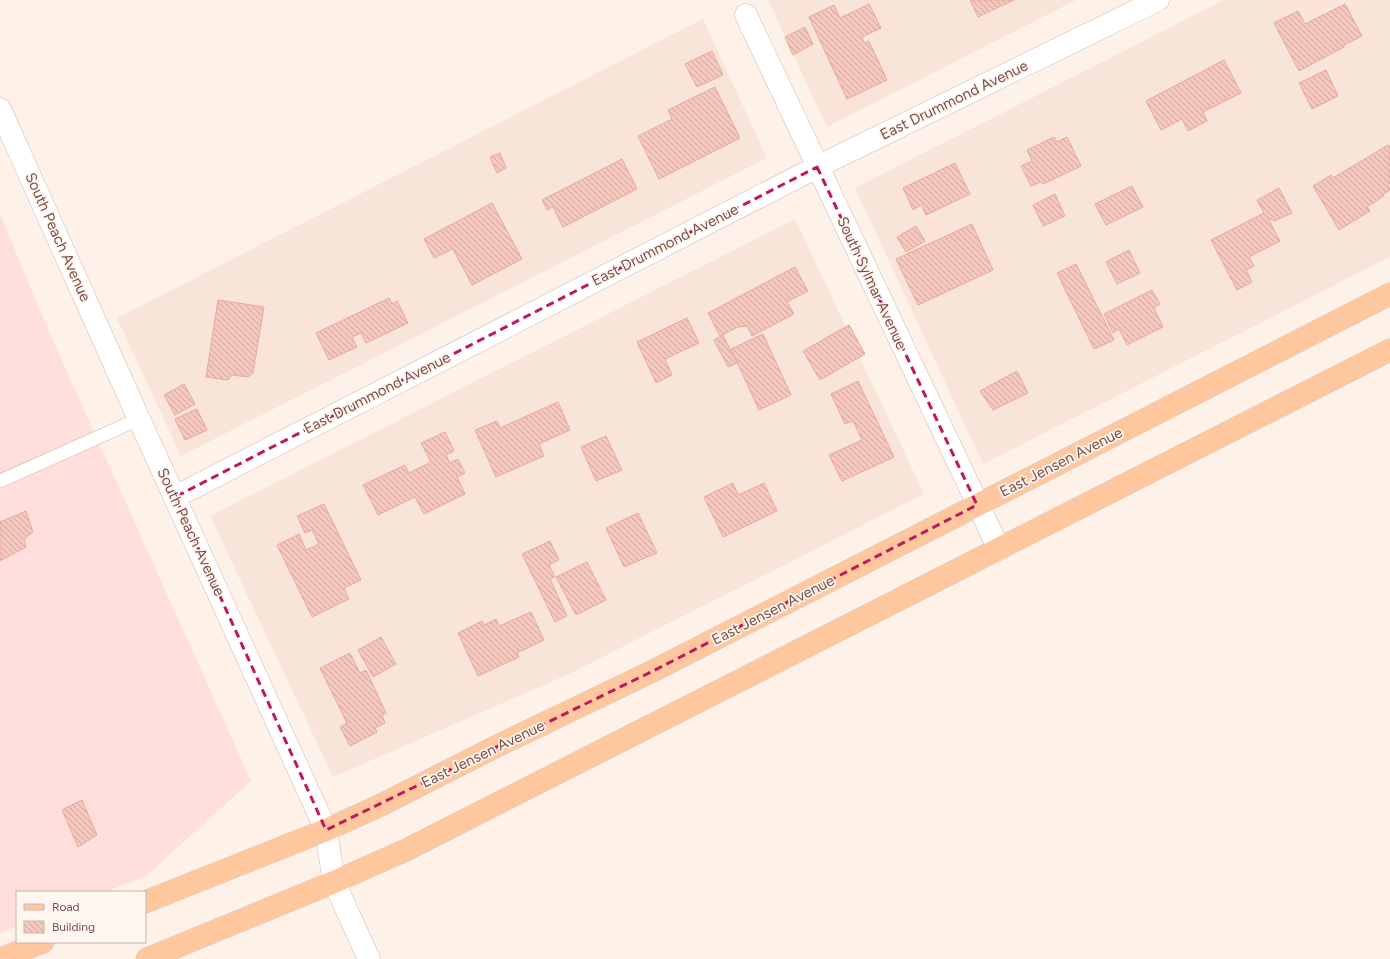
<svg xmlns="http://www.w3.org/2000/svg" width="1390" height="959" font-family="Figtree,sans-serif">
  <defs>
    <pattern id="building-back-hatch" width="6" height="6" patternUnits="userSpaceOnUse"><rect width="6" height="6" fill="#f6c8bd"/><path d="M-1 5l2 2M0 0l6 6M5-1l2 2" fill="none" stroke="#cca59c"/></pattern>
  </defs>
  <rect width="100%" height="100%" fill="#fef1e8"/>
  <g fill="#f8e4d8">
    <path d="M768 0H1076L827 127Z"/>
    <path d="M1224 0H1390V257L983 464 855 188Z"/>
    <path d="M703 19 767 158 181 456 117 318Z"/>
    <path d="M795 219 924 494 567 675 333 777 210 516Z"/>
  </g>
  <path fill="#ffdedb" d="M0 214 49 332 251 781 146 876 105 892H17V926L0 933Z"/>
  <g fill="url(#building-back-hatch)" stroke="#eaa99c">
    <path d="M970 0H1014L978 17Z"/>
    <path d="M869 4 881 28 862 37 864 43 869 41 887 80 847 99 809 17 834 5 840 18Z"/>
    <path d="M1345 4 1362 36 1344 45V47L1299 71 1274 23 1298 11 1305 24Z"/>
    <path d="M805 27 813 44 793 55 785 37Z"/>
    <path d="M712 51 723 75 697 87 685 64Z"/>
    <path d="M1224 60 1241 93 1203 112 1207 121 1188 131 1182 119 1161 130 1146 101Z"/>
    <path d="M1326 70 1338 96 1312 109 1299 83Z"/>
    <path d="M715 87 740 138 659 179 638 136 672 119 668 110Z"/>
    <path d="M1054 137 1057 142 1067 137 1081 166 1043 184 1041 182 1031 186 1021 166 1032 161 1027 150Z"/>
    <path d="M1388 145 1390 146V183L1388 184 1390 190 1383 194 1384 196 1367 207 1370 211 1339 230 1313 186 1331 175 1333 178Z"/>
    <path d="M500 153 506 168 497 173 490 157Z"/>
    <path d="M622 159 637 189 563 227 553 207 547 210 542 200Z"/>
    <path d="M955 163 970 194 926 215 921 205 913 210 903 188Z"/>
    <path d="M1132 186 1143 207 1106 225 1095 204Z"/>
    <path d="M1279 188 1292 213 1274 221 1271 219 1269 220 1280 241 1249 257 1254 266 1246 270 1252 282 1237 290 1211 240 1264 213 1257 200Z"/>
    <path d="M1055 194 1065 216 1043 226 1033 205Z"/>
    <path d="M492 203 522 259 472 285 453 249 434 258 424 239Z"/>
    <path d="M972 224 993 270 918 305 896 259Z"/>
    <path d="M916 226 925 241 906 252 897 237Z"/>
    <path d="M1129 250 1140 273 1117 284 1106 262Z"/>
    <path d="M1076 264 1114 340 1094 349 1057 273Z"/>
    <path d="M795 267 808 291 787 302 794 314 752 336 747 326 738 327 720 336 708 313Z"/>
    <path d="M1152 290 1160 304 1154 308 1163 327 1127 345 1119 329 1113 333 1104 314Z"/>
    <path d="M389 298 392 304 397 301 408 323 366 343 361 333 352 337 357 347 329 360 316 333Z"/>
    <path d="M218 300 264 307 253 373 248 377 232 375 228 380 206 377Z"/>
    <path d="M687 318 699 343 665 359 672 375 656 383 637 342Z"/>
    <path d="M849 325 865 354 820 380 803 351Z"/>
    <path d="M763 334 791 395 759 410 731 349Z"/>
    <path d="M723 335 737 363 728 367 714 340Z"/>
    <path d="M1017 371 1028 393 993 410 980 391Z"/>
    <path d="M858 381 894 457 842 481 829 455 862 440 853 421 845 424 831 394Z"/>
    <path d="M184 384 195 404 175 415 164 395Z"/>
    <path d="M558 402 570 430 539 444 544 456 496 477 475 430 497 421 500 428Z"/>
    <path d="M197 409 207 430 185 440 175 419Z"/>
    <path d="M445 432 454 451 446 455 450 463 458 459 465 473 457 477 465 494 424 514 415 497 378 515 363 485 405 465 409 473 431 462 421 443Z"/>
    <path d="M606 436 622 470 596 481 581 447Z"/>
    <path d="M733 483 738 495 764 483 777 511 723 537 704 497Z"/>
    <path d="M324 504 361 580 344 588 349 599 312 617 277 545 299 534 306 550 319 544 312 530 305 533 297 516Z"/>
    <path d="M26 511 33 532 24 539 26 547 0 561V522Z"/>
    <path d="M638 513 657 553 624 567 606 528Z"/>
    <path d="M550 541 559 560 549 565 555 577 550 579 567 616 555 622 522 554Z"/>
    <path d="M587 562 606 600 576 615 556 577Z"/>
    <path d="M531 612 544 640 517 653 519 657 478 676 458 633 482 621 484 625 496 619 499 626Z"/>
    <path d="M381 637 396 664 373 677 358 650Z"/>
    <path d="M350 653 360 673 366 670 386 713 382 715 385 723 375 728 377 732 350 746 340 727 347 723 320 668Z"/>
    <path d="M82 800 97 835 78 847 62 810Z"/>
  </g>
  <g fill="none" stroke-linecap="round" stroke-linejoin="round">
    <defs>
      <path id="lane" d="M0 481 139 419"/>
      <g id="street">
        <path d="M746 15 999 549"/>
        <path d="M175 497 817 167 1158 0"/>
      </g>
      <path id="secondary" d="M0 109 139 419 326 830 334 882 369 959"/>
      <g id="primary">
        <path d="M145 902 326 830 381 805 501 744 651 672 1390 294"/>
        <path d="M0 959 43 942"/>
        <path d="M147 959 334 882 406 850 1390 350"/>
      </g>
    </defs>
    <use href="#lane" stroke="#d4b7af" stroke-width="14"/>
    <use href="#street" stroke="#d4b7af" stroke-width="23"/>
    <use href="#secondary" stroke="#dab8ae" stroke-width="23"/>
    <use href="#primary" stroke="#dacecc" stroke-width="23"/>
    <use href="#lane" stroke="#fff" stroke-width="13"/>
    <use href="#street" stroke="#fff" stroke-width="22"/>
    <use href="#secondary" stroke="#fff" stroke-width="22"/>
    <use href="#primary" stroke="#ffc79e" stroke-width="22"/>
  </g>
  <path fill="none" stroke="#c2185b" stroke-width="3" stroke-dasharray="8 5" stroke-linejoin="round" d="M817 167 977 505 651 672 326 830 175 497Z"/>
  <g text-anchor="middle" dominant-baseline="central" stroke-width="3.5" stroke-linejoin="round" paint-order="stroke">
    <g font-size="15" fill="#7b5049" stroke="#fff6f0">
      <text transform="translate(954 100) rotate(-26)">East Drummond Avenue</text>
      <text transform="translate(58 237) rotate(66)">South Peach Avenue</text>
      <text transform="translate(665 245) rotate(-27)">East Drummond Avenue</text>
      <text transform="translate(872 283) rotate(65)">South Sylmar Avenue</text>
      <text transform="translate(377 393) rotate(-27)">East Drummond Avenue</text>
      <text transform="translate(1061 462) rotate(-27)">East Jensen Avenue</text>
      <text transform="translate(191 532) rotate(65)">South Peach Avenue</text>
      <text transform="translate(773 610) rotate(-27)">East Jensen Avenue</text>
      <text transform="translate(483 754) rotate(-26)">East Jensen Avenue</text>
    </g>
  </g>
  <rect x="16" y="891" width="130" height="52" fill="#fff6f0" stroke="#cab4ad"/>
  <rect x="24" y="904" width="20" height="6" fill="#ffc79e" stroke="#cab4ad"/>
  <text x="52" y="911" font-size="12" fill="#7b5049">Road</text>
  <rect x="24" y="921" width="20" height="12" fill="url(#building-back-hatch)" stroke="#cab4ad"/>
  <text x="52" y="931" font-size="12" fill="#7b5049">Building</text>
</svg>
